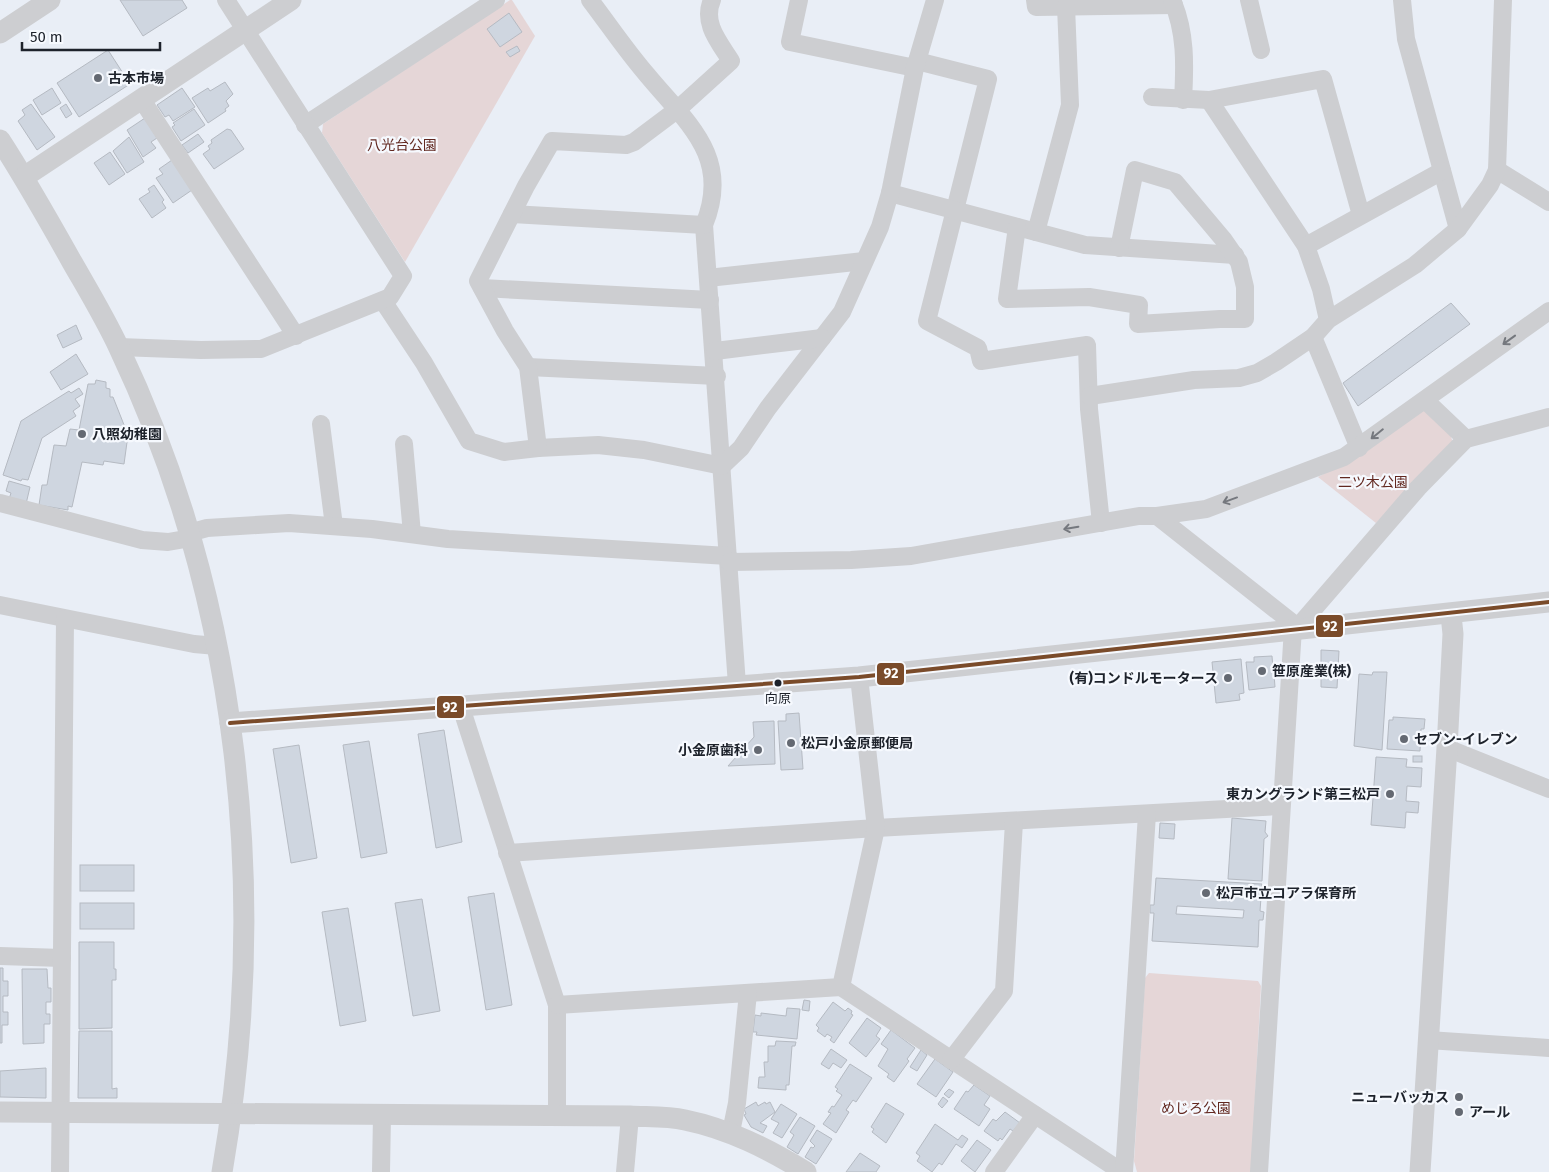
<svg xmlns="http://www.w3.org/2000/svg" width="1549" height="1172" font-family="'Fira Sans','Noto Sans JP',sans-serif">
  <rect width="100%" height="100%" fill="#e9eef6"/>
  <g fill="#e5d6d7">
    <path d="M510 0H512L535 36 405 262 322 133 323 124Z"/>
    <path d="M1422 410 1446 420 1453 443 1376 523 1318 477 1364 453Z"/>
    <path d="M1149 973 1258 981 1261 986 1251 1172H1137L1134 1161 1145 978Z"/>
  </g>
  <g fill="#cfd6e0" stroke="#b5bac2" fill-rule="evenodd">
    <path d="M120 0H182L187 8 143 36Z"/>
    <path d="M509 13 522 32 500 47 487 29Z"/>
    <path d="M517 46 520 51 510 57 506 52Z"/>
    <path d="M108 50 130 84 79 117 57 83Z"/>
    <path d="M225 82 233 94 226 101 229 106 225 109 226 111 208 123 192 98 208 88 210 91Z"/>
    <path d="M52 88 61 103 42 115 33 100Z"/>
    <path d="M182 88 195 107 173 121 169 115 165 117 157 105Z"/>
    <path d="M31 104 55 137 37 150 18 121 25 115 22 110Z"/>
    <path d="M66 104 72 114 66 118 60 108Z"/>
    <path d="M194 109 205 125 181 141 172 127 175 125 173 123Z"/>
    <path d="M145 118 157 138 151 142 156 148 143 157 127 130Z"/>
    <path d="M227 129 231 130 244 149 214 169 203 154 210 149 208 146 212 143 211 140Z"/>
    <path d="M198 134 204 142 188 153 182 145Z"/>
    <path d="M129 137 144 162 127 173 113 151Z"/>
    <path d="M110 152 125 174 109 185 94 163Z"/>
    <path d="M172 160 192 190 173 203 156 178 163 174 159 169Z"/>
    <path d="M154 185 164 200 162 202 166 208 152 218 139 199 150 192 148 189Z"/>
    <path d="M1451 303 1470 324 1358 406 1343 383Z"/>
    <path d="M76 325 82 339 63 348 57 335Z"/>
    <path d="M76 354 88 374 61 390 50 372Z"/>
    <path d="M96 380 106 382V388L110 389V397H113L128 435 124 464 104 461 103 465 82 462 72 507 68 506V510L39 505 42 485H47L54 445 66 446 70 429 79 430 88 384H95Z"/>
    <path d="M79 388 83 394 75 399 80 406 73 411 76 416 42 438 28 480 22 479 21 481 3 475 21 421 69 391 71 393Z"/>
    <path d="M9 481 30 487 26 504 9 499 11 493 6 491Z"/>
    <path d="M1321 650 1339 651 1337 688 1321 687Z"/>
    <path d="M1272 656 1273 669H1277V673L1274 674 1275 687 1249 690 1246 662H1254V657Z"/>
    <path d="M1241 659 1244 693 1239 694 1240 700 1216 703 1212 662Z"/>
    <path d="M1373 672H1387L1382 750 1354 746 1359 674 1372 675Z"/>
    <path d="M799 713 803 769 781 770 778 721H786V714Z"/>
    <path d="M1393 717 1425 719 1424 729H1421L1420 751 1387 749 1389 720H1393Z"/>
    <path d="M774 721 775 764 728 766 754 737 753 722Z"/>
    <path d="M444 730 462 842 436 848 418 734Z"/>
    <path d="M369 741 387 853 361 858 343 745Z"/>
    <path d="M299 745 317 858 291 863 273 749Z"/>
    <rect x="1413" y="756" width="9" height="6"/>
    <path d="M1376 757 1407 759 1406 767 1422 768 1421 787 1407 786 1406 801 1419 802 1418 813 1406 812 1405 828 1371 825Z"/>
    <path d="M1232 818 1266 821 1265 832 1268 836 1264 839 1262 881 1228 879Z"/>
    <path d="M1160 823 1175 824 1174 839 1159 838Z"/>
    <rect x="80" y="865" width="54" height="26"/>
    <path d="M1156 878 1262 884 1260 911 1264 912 1263 920H1259L1258 947 1152 941 1154 913H1150V905H1154ZM1177 906 1244 910 1243 918 1176 914Z"/>
    <path d="M494 893 512 1005 486 1010 468 897Z"/>
    <path d="M422 899 440 1011 413 1016 395 903Z"/>
    <rect x="80" y="903" width="54" height="26"/>
    <path d="M348 908 366 1021 340 1026 322 912Z"/>
    <path d="M79 942H114V969H116V980H112V1028L79 1029Z"/>
    <path d="M0 968H3V981H8V996H3V1012H8V1025H2V1043H0Z"/>
    <path d="M22 969H47L48 988H51V1002H46V1014H50V1024H44V1043L23 1044Z"/>
    <path d="M804 1000 810 1001 809 1011 802 1010Z"/>
    <path d="M833 1002 845 1011 848 1008 852 1011 851 1014 853 1015 834 1043 830 1040 832 1037 827 1034 825 1037 817 1031 819 1028 816 1025Z"/>
    <path d="M787 1008 800 1009 797 1039 756 1035 757 1032H753L755 1015 761 1016V1013L786 1016Z"/>
    <path d="M867 1018 881 1028 876 1036 880 1039 866 1057 849 1043Z"/>
    <path d="M891 1030 915 1048 907 1059 909 1061 894 1082 887 1077 889 1074 878 1066 888 1049 881 1044Z"/>
    <path d="M79 1031H112V1089L117 1088V1098H78Z"/>
    <path d="M776 1041 796 1042 795 1046H792L789 1085H786V1090L758 1088 759 1077H765L764 1062H768V1046H775Z"/>
    <path d="M831 1049 847 1060 841 1068 833 1063 829 1069 821 1064Z"/>
    <path d="M921 1050 927 1055 917 1071 910 1067Z"/>
    <path d="M935 1059 953 1072 936 1097 917 1084Z"/>
    <path d="M850 1064 872 1078 856 1102 853 1100 846 1110 849 1112 836 1133 823 1124 831 1113 828 1112 832 1106 834 1107 842 1095 836 1091 838 1089 835 1087Z"/>
    <path d="M46 1068V1098L0 1097V1071Z"/>
    <path d="M974 1085 990 1096 984 1105 990 1109 979 1126 954 1109 966 1091 968 1092Z"/>
    <path d="M949 1089 954 1092 949 1098 944 1094Z"/>
    <path d="M943 1097 948 1101 942 1108 938 1104Z"/>
    <path d="M756 1102 758 1106 765 1102 766 1104 770 1102 775 1112 760 1123 767 1126 763 1133 751 1127 744 1115 746 1114 744 1109Z"/>
    <path d="M886 1103 904 1114 886 1143 872 1132 874 1129 871 1127Z"/>
    <path d="M781 1104 797 1114 782 1138 773 1133 779 1123 771 1119Z"/>
    <path d="M1005 1112 1020 1123 1013 1131 1010 1129 1002 1140 1000 1138 998 1141 984 1131 993 1119 996 1121Z"/>
    <path d="M800 1117 815 1126 798 1154 787 1147 794 1135 790 1132Z"/>
    <path d="M935 1124 958 1140 962 1135 968 1139 962 1148 956 1144 942 1165 939 1163 932 1172 917 1161 920 1156 916 1153Z"/>
    <path d="M817 1130 832 1139 816 1164 805 1157 811 1147 813 1148 815 1146 810 1141Z"/>
    <path d="M977 1140 991 1150 975 1172 961 1161Z"/>
    <path d="M860 1153 880 1166 876 1172H846Z"/>
  </g>
  <g fill="none" stroke-linecap="round" stroke-linejoin="round">
    <g stroke="#cdced1" stroke-width="18">
      <path d="M590 0C609 25 627 52 648 76 687 123 732 157 704 225L737 685"/>
      <path d="M799 0 790 42 915 68"/>
      <path d="M1035 0 1036 7 1174 5"/>
      <path d="M1172 0C1186 32 1185 65 1183 100"/>
      <path d="M1249 0 1261 50"/>
      <path d="M1402 0 1406 39 1458 229"/>
      <path d="M917 61 988 79 927 321 978 348 981 361 1087 345 1089 409 1101 523"/>
      <path d="M1152 97 1209 100 1323 79 1361 215"/>
      <path d="M142 100 296 336"/>
      <path d="M1209 100 1306 246 1321 289 1328 320"/>
      <path d="M305 125 496 0"/>
      <path d="M1497 170 1549 202"/>
      <path d="M890 193 1085 245 1235 255"/>
      <path d="M512 214 704 225"/>
      <path d="M1017 227 1007 299 1089 297 1139 305 1138 324 1220 319H1245V287L1239 262 1223 239 1175 182 1135 170 1119 248"/>
      <path d="M1036 232 1070 105 1066 6"/>
      <path d="M1306 246 1442 171"/>
      <path d="M708 278 864 261"/>
      <path d="M482 288 710 300"/>
      <path d="M383 301 424 363 469 441 504 452 538 448 598 445 644 450 722 466 741 448 768 408 842 312 880 227 890 193 915 68 935 0"/>
      <path d="M1313 337 1359 448"/>
      <path d="M119 347 201 350 261 349 390 297 403 276 226 0"/>
      <path d="M715 351 822 338"/>
      <path d="M528 367 717 376"/>
      <path d="M1090 396 1194 380 1239 378 1257 373 1276 362 1313 337 1328 320 1415 265 1458 229 1490 185 1497 170 1503 0"/>
      <path d="M1425 400 1466 439"/>
      <path d="M321 424 334 526"/>
      <path d="M404 444 412 534"/>
      <path d="M538 448 528 367 505 331 478 281 526 186 552 141 626 145 634 142 678 109 731 61C719 42 702 23 712 0"/>
      <path d="M0 503 142 540 168 542 191 538"/>
      <path d="M1157 516 1299 628"/>
      <path d="M189 533 207 528 289 523 372 529 448 539 728 556"/>
      <path d="M729 562 851 560 911 556 1139 516H1157L1206 509 1344 457 1549 311"/>
      <path d="M0 605 194 644 217 646"/>
      <path d="M1298 627 1418 488 1466 439 1549 417"/>
      <path d="M461 707 557 1005V1116"/>
      <path d="M1447 748 1549 789"/>
      <path d="M507 853 876 828 1281 806"/>
      <path d="M0 956 62 958"/>
      <path d="M841 987 1122 1172"/>
      <path d="M557 1005 841 987 876 828 859 677"/>
      <path d="M1428 1040 1549 1048"/>
      <path d="M951 1060 1004 991 1014 822"/>
      <path d="M731 1132 737 1103 748 993"/>
      <path d="M60 1172 65 619"/>
      <path d="M381 1172 382 1115"/>
      <path d="M625 1172 630 1116"/>
      <path d="M994 1172 1035 1115"/>
      <path d="M1124 1172 1147 814"/>
      <path d="M1259 1172 1293 628"/>
    </g>
    <g stroke="#cdced1" stroke-width="21">
      <path d="M0 33 50 0"/>
      <path d="M0 140C26 180 49 221 72 262 88 290 105 318 119 348 240 603 270 896 222 1172"/>
      <path d="M24 177 291 0"/>
      <path d="M230 723 859 677 1549 602"/>
      <path d="M0 1112 630 1116C648 1117 667 1116 685 1120 729 1129 768 1149 806 1172"/>
      <path d="M1420 1172 1447 748 1453 634 1451 615"/>
    </g>
    <defs>
      <path id="bus-1" d="M230 723 859 677 1549 602"/>
    </defs>
    <use href="#bus-1" stroke="#f6f9fe" stroke-width="8"/>
    <use href="#bus-1" stroke="#7a4b2a" stroke-width="4"/>
  </g>
  <defs><path id="oneway-shaft" d="M-6 0H5M1.5-3L5.5 0L1.5 3" fill="none" stroke-width="1.6" stroke-linecap="round" stroke-linejoin="round" transform="scale(1.25)"/></defs>
  <g stroke="#75787e">
    <use href="#oneway-shaft" transform="translate(1509 340) rotate(144)"/>
    <use href="#oneway-shaft" transform="translate(1377 434) rotate(141)"/>
    <use href="#oneway-shaft" transform="translate(1230 500) rotate(160)"/>
    <use href="#oneway-shaft" transform="translate(1071 528) rotate(170)"/>
  </g>
  <g fill="#646972" stroke="#f6f9fe" stroke-width="2">
    <circle cx="98" cy="78" r="5"/>
    <circle cx="82" cy="434" r="5"/>
    <circle cx="1262" cy="671" r="5"/>
    <circle cx="1228" cy="678" r="5"/>
    <circle cx="1404" cy="739" r="5"/>
    <circle cx="791" cy="743" r="5"/>
    <circle cx="758" cy="750" r="5"/>
    <circle cx="1390" cy="794" r="5"/>
    <circle cx="1206" cy="893" r="5"/>
    <circle cx="1459" cy="1097" r="5"/>
    <circle cx="1459" cy="1112" r="5"/>
  </g>
  <circle fill="#1d222b" stroke="#f6f9fe" stroke-width="2" cx="778" cy="683" r="4.5"/>
  <g text-anchor="middle" dominant-baseline="central" stroke-width="4.5" stroke-linejoin="round" paint-order="stroke">
    <g font-size="13" fill="#1d222b" stroke="#f6f9fe">
      <text x="778" y="698">向原</text>
    </g>
    <g font-size="14" font-weight="bold" fill="#1d222b" stroke="#f6f9fe" text-anchor="start">
      <text x="108" y="78">古本市場</text>
      <text x="92" y="434">八照幼稚園</text>
      <text x="1272" y="671">笹原産業(株)</text>
      <text x="1218" y="678" text-anchor="end">(有)コンドルモータース</text>
      <text x="1414" y="739">セブン-イレブン</text>
      <text x="801" y="743">松戸小金原郵便局</text>
      <text x="748" y="750" text-anchor="end">小金原歯科</text>
      <text x="1380" y="794" text-anchor="end">東カングランド第三松戸</text>
      <text x="1216" y="893">松戸市立コアラ保育所</text>
      <text x="1449" y="1097" text-anchor="end">ニューバッカス</text>
      <text x="1469" y="1112">アール</text>
    </g>
    <g font-size="14" fill="#622820" stroke="#f6f9fe">
      <text x="402" y="145">八光台公園</text>
      <text x="1373" y="482">二ツ木公園</text>
      <text x="1196" y="1108">めじろ公園</text>
    </g>
  </g>
  <g stroke="#f6f9fe" stroke-width="2">
    <rect x="1315" y="614" width="29" height="24" rx="5" fill="#7a4b2a"/>
    <rect x="876" y="662" width="29" height="24" rx="5" fill="#7a4b2a"/>
    <rect x="436" y="695" width="29" height="24" rx="5" fill="#7a4b2a"/>
  </g>
  <g font-size="14" text-anchor="middle" font-weight="bold" fill="#fff">
    <text x="1330" y="631">92</text>
    <text x="891" y="678">92</text>
    <text x="450" y="712">92</text>
  </g>
  <path d="M22 42v8h138v-8" fill="none" stroke="#1d222b" stroke-width="2.5"/>
  <text x="30" y="42" font-size="15" fill="#1d222b" stroke="#f6f9fe" stroke-width="4" paint-order="stroke">50 m</text>
</svg>
